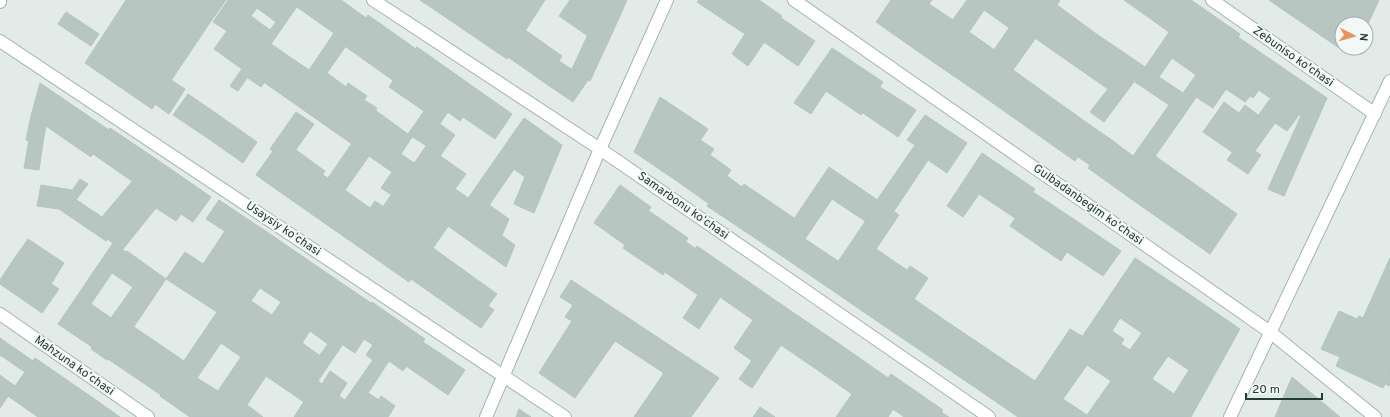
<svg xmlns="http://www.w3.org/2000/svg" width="1390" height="417" font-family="Overpass,sans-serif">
  <rect width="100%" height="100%" fill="#e2ebe8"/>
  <g fill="#b8c6c1" stroke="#b5c4c0" fill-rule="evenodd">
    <path d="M126 0H175L209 24 152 109 85 63Z"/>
    <path d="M175 0H226L209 24Z"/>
    <path d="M228 0H247L235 18 271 44 238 91 230 86 242 69 214 49 227 31 213 22Z"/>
    <path d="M247 0H291L298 5 271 44 235 18ZM257 8 276 22 270 30 251 16Z"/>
    <path d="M291 0H302L298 5Z"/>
    <path d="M302 0H341L366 18 348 43 297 7Z"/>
    <path d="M420 0H469L454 23Z"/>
    <path d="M469 0H545L507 59 454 23Z"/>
    <path d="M570 0H612L603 19 597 15 588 36 559 16Z"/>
    <path d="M612 0H627L615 27 603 19Z"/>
    <path d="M699 0H759L782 16 748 66 732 54 745 34 697 2Z"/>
    <path d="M891 0H932L929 4 953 20 926 57 876 22Z"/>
    <path d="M967 0H1012L1032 14 1018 34 984 10 969 32 1003 56 977 92 926 57Z"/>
    <path d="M1012 0H1042L1032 14Z"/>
    <path d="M1042 0H1060L1057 5 1095 33 1083 50 1032 14Z"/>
    <path d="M1124 0H1191L1169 32Z"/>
    <path d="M1191 0 1240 34 1184 115 1135 82ZM1172 58 1196 75 1183 93 1159 77Z"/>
    <path d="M1269 0H1284L1279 7Z"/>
    <path d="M1284 0H1324L1340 11 1323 37 1279 7Z"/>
    <path d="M1324 0H1356L1348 16Z"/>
    <path d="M1356 0H1379L1366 28V24H1342V48H1353L1348 54 1323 37 1340 11 1348 16Z"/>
    <path d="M66 12 99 34 91 46 58 24Z"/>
    <path d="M1032 14 1083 50 1095 33 1145 67 1104 122 1090 112 1108 89 1022 29Z"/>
    <path d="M368 15 416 49 394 81 346 47Z"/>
    <path d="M597 15 615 27 590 81 572 69Z"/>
    <path d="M781 18 815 41 798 66 764 42Z"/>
    <path d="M1009 28 1018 34 1022 29 1035 39 1013 70 1097 130 1075 161 977 92 1003 56 994 50Z"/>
    <path d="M525 30 562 56 545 83 508 57Z"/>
    <path d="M334 33 348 43 313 93 262 57 271 44 309 70Z"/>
    <path d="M1238 37 1289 72 1270 98 1259 90 1253 98 1250 96 1245 102 1226 89 1213 108 1196 97Z"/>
    <path d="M417 47 468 83 425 145 408 134 434 97 399 72Z"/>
    <path d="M832 48 883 82 861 115 826 91 811 114 794 103Z"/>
    <path d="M262 57 276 67 261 87 248 78Z"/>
    <path d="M559 61 588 80 573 102 545 83Z"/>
    <path d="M276 67 313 93 302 109 265 83Z"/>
    <path d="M399 72 434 97 424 111 389 87Z"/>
    <path d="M1289 72 1327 98 1320 114 1308 107 1301 116 1272 96Z"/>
    <path d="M327 73 346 87 348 83 367 96 364 100 377 108 352 144 302 109Z"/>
    <path d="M171 80 185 89 169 114 155 104Z"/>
    <path d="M40 83 87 115 69 142 46 126 47 119 31 116Z"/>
    <path d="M468 83 512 114 495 139 463 117 460 121 448 112Z"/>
    <path d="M880 87 916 110 898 137 863 113Z"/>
    <path d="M188 94 220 116 206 137 173 115Z"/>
    <path d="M1272 96 1299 115 1287 131 1275 123 1255 151 1261 155 1248 174 1227 160Z"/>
    <path d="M660 97 708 129 674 179 634 152Z"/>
    <path d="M1224 102 1239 113 1245 105 1258 115 1232 152 1203 132Z"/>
    <path d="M1169 105 1184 115 1127 196 1088 168 1109 138 1133 156Z"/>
    <path d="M1308 107 1320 114 1284 196 1268 189 1301 116Z"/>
    <path d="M375 110 412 137 401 154 414 163 392 195 381 188 392 172 369 156 345 190 328 178Z"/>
    <path d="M296 112 314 124 288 161 270 149Z"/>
    <path d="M87 115 109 130 91 157 69 142Z"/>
    <path d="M925 115 967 143 947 173 928 160 894 211 877 200 915 145 907 140Z"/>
    <path d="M31 116 47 119 43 143 26 140Z"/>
    <path d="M220 116 257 142 243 163 206 137Z"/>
    <path d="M524 118 562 145 534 213 514 204 525 177 514 169 479 220 462 207Z"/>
    <path d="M440 124 455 135 440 156 425 145Z"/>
    <path d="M110 128 165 165 150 188 135 178 132 181 93 154Z"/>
    <path d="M1097 130 1109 138 1090 165 1078 157Z"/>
    <path d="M29 140 43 143 39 170 24 168Z"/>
    <path d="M700 140 714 149 710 155 731 170 708 203 674 179Z"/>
    <path d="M426 146 466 174 455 189 415 162Z"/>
    <path d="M296 150 325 171 300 206 256 175 273 151 288 161Z"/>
    <path d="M982 153 1035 189 1015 218 979 194 963 217 947 206Z"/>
    <path d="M1155 156 1237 214 1210 254 1127 196Z"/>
    <path d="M415 162 450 187 441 199 406 174Z"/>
    <path d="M165 165 211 197 193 222 147 191Z"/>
    <path d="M829 167 879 201 865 221 832 199 805 239 838 261 823 284 773 250Z"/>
    <path d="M322 174 370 208 375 201 384 207 356 245 300 206Z"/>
    <path d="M406 174 459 211 409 282 356 245Z"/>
    <path d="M727 176 742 187 722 216 707 206Z"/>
    <path d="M135 178 150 188 106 241 59 209 69 195 102 217Z"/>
    <path d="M80 179 88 184 76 200 69 195Z"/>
    <path d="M744 184 794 218 773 250 722 216Z"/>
    <path d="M41 185 72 190 59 209 37 206Z"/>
    <path d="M620 185 651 207 625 245 594 223Z"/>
    <path d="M451 186 468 198 459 211 441 199Z"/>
    <path d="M147 191 181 214 176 221 156 208 123 249 107 239Z"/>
    <path d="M1033 192 1084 226 1061 261 1010 226Z"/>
    <path d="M219 200 270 234 252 260 237 249 242 242 206 219Z"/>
    <path d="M879 201 899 215 876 249 907 270 874 319 823 284Z"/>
    <path d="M489 205 509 219 502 235 479 220Z"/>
    <path d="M462 207 515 245 506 267 448 226Z"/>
    <path d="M649 211 688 238 663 275 623 248Z"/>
    <path d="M1084 226 1121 251 1103 276 1067 252Z"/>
    <path d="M225 231 242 242 237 249 252 260 217 312 166 279 185 252 203 264Z"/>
    <path d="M270 234 321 269 268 347 217 312ZM260 288 281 302 272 315 251 301Z"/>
    <path d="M28 239 64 263 51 284 14 259Z"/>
    <path d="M686 242 696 249 675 279 665 272Z"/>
    <path d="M113 243 126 252 91 304 111 318 92 347 58 324Z"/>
    <path d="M697 246 736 273 699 329 683 318 698 295 675 279Z"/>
    <path d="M433 248 497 294 488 306 424 261Z"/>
    <path d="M127 251 166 279 131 331 111 318 133 287 112 273Z"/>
    <path d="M1135 258 1186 292 1130 374 1080 340ZM1120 318 1142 333 1130 350 1121 344 1124 339 1112 331Z"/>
    <path d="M1390 258V330L1363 318Z"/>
    <path d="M14 259 59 289 42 313 0 284V280Z"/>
    <path d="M424 261 494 310 481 328 411 279Z"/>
    <path d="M910 266 928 278 914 299 946 321 924 353 874 319Z"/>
    <path d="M321 269 371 303 354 328 317 303 281 356 268 347Z"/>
    <path d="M736 273 788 309 752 361 734 348 753 320 720 297Z"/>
    <path d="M571 280 701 366 665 417H634L664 373 615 341 575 398 539 373 572 321 565 317 573 305 560 297Z"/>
    <path d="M1186 292 1240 329 1191 417H1178L1126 381ZM1168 356 1189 370 1174 394 1152 379Z"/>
    <path d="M372 302 425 339 403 371 389 361 368 393 379 400 368 416 345 400 373 360 366 355 373 345 364 339 355 353 343 345Z"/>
    <path d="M317 303 354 328 330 363 320 355 328 344 310 331 302 343 294 337Z"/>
    <path d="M788 309 838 343 819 371 781 345 752 388 739 379Z"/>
    <path d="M1339 311 1357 319 1359 316 1390 330V373L1383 388 1336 366 1340 357 1321 349Z"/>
    <path d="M217 312 268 347 221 417H190L160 396ZM221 343 241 357 218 391 197 378Z"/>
    <path d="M111 318 128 329 107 360 91 349Z"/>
    <path d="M946 321 995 354 973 386 924 353Z"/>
    <path d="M134 327 184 361 161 395 108 359 128 329 131 331Z"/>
    <path d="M1070 329 1082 336 1027 417H1018L973 386 995 354 1035 381Z"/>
    <path d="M294 337 330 363 318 381 281 356Z"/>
    <path d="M0 338 33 361 25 372 0 355Z"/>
    <path d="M1080 340 1130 374 1102 417H1027ZM1087 365 1111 381 1087 415 1063 399Z"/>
    <path d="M423 342 465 370 448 395 406 366Z"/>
    <path d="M838 343 888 378 862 417H836L852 394 819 371Z"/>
    <path d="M268 347 318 381 304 402 266 376 270 370 258 362Z"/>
    <path d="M35 358 93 398 81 417H38L8 396Z"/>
    <path d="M258 362 270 370 247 405 263 417H252L231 402Z"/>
    <path d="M701 366 719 378 691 417H665Z"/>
    <path d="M330 371 347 383 339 396 322 384Z"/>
    <path d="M1390 373V383L1389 386 1385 384Z"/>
    <path d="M891 374 943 410 938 417H904L893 409 888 417H862Z"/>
    <path d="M0 375 15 386 0 408Z"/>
    <path d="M1292 377 1340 417H1275Z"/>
    <path d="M318 381 339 396 368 416 367 417H324L303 403Z"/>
    <path d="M1126 381 1178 417H1102Z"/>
    <path d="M381 396 395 406 388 417H367Z"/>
    <path d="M93 398 120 417H81Z"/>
    <path d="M231 402 252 417H221Z"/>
    <path d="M303 403 324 417H294Z"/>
    <path d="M760 407 775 417H753Z"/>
    <path d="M519 409 531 417H516Z"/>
    <path d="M941 412 949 417H938Z"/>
  </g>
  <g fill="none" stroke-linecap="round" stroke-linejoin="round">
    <defs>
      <g id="minor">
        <path d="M373 0 600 149 989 417"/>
        <path d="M794 0 1270 332 1375 417"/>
        <path d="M1212 0 1375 114"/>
        <path d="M0 2V0"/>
        <path d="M0 41 565 417"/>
        <path d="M0 314 148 417"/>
        <path d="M486 417 600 149 667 0"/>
        <path d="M1230 417 1390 81"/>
      </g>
    </defs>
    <use href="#minor" stroke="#a5b3af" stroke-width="14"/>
    <use href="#minor" stroke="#fff" stroke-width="12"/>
  </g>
  <g text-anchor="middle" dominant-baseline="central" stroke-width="3.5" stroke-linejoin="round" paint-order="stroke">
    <g font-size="12" fill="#233b37" stroke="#f2f8f6">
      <text transform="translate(1293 57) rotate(35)">Zebuniso ko'chasi</text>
      <text transform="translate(1088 205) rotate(35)">Gulbadanbegim koʻchasi</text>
      <text transform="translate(683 206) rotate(35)">Samarbonu koʻchasi</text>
      <text transform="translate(283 229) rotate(34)">Usaysiy koʻchasi</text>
      <text transform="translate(74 366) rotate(35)">Mahzuna koʻchasi</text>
    </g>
  </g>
  <g transform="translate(1354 36) rotate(96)"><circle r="19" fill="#f2f8f6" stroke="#9facaa"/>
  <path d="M0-3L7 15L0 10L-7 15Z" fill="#e89263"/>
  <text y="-6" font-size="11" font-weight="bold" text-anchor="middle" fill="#233b37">N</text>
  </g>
  <path d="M1246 393v6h76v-6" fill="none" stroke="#233b37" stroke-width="2"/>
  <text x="1252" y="393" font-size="12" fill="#233b37" stroke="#f2f8f6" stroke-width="3" paint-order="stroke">20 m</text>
</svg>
